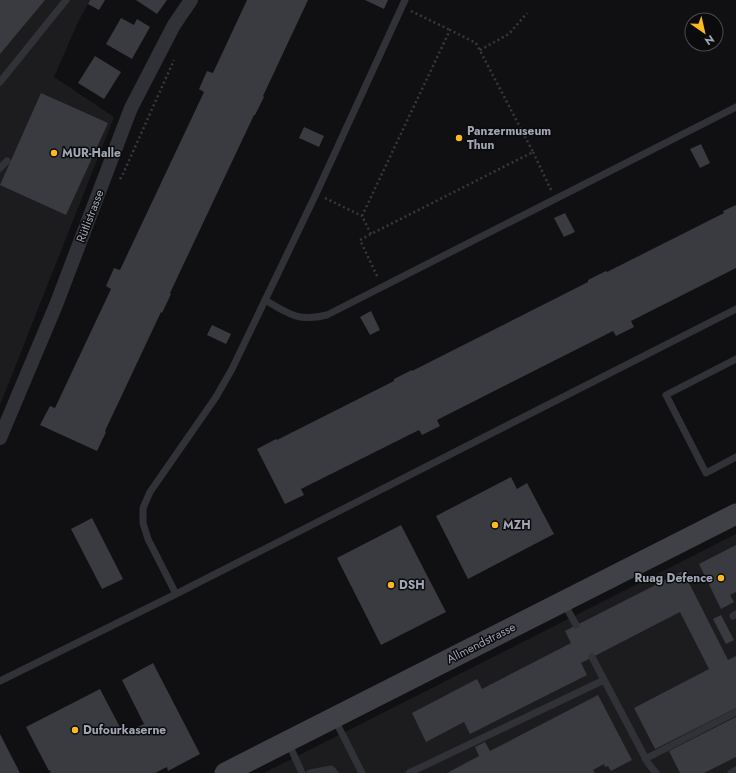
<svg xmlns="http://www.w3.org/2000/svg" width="736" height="773" font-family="Jost,sans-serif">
  <rect width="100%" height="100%" fill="#101012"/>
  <g fill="#1c1c1f">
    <path d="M0 0H90L78 22 54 77 114 117 0 405Z"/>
    <path d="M736 534V773H264L337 736Z"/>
  </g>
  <g fill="#3a3b40">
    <path d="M0 0H45L0 54Z"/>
    <path d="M90 0H105L99 10 88 4Z"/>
    <path d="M136 0H167L157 14Z"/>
    <path d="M247 0H308L263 96 264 97 255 115H254L170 293 171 294 162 313 161 312 105 431 106 432 97 451 40 425 50 406 55 408 111 289 106 286 114 268 120 270 204 92 199 89 207 71 213 73Z"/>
    <path d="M365 0H388L384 9Z"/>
    <path d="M121 18 134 25 137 19 150 27 132 59 106 44Z"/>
    <path d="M95 56 121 72 104 99 78 83Z"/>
    <path d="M41 93 108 123 66 215 0 185Z"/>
    <path d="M304 127 324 136 319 147 299 138Z"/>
    <path d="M701 144 710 163 700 168 690 149Z"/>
    <path d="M736 205V268L631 321 634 327 616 336 613 331 437 420 440 426 422 435 419 430 301 489 304 495 285 504 257 449 276 439 277 440 394 381V379L412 370V371L588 282V280L606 271 607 272 724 213 723 211Z"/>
    <path d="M565 213 575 232 564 237 554 218Z"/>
    <path d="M371 311 380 330 370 335 360 317Z"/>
    <path d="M212 325 231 334 226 344 207 335Z"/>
    <path d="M511 477 517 489 527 483 554 534 468 579 436 516Z"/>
    <path d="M92 518 123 579 102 589 71 529Z"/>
    <path d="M401 525 446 612 381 645 337 558Z"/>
    <path d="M736 545V592L730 595 734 602 721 609 699 564Z"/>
    <path d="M683 571 728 660 736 656V708L655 749 634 708 709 669 680 612 581 663 587 675 470 734 464 722 426 742 412 713 477 679 482 689 571 643 565 631Z"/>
    <path d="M721 615 734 640 726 644 713 619Z"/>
    <path d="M153 663 200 754 168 771 167 767 155 773H48L51 772 50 770 49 771 26 727 100 689 123 733 121 734 122 735 144 724 122 680Z"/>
    <path d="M598 695 632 760 611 771 608 766 605 767 604 764 593 770 595 773H447L479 756 475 747 485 742 490 751Z"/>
    <path d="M736 717V757L704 773H680L669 751Z"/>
    <path d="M0 734 20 773H0Z"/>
  </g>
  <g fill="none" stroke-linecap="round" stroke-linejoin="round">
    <g stroke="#37393e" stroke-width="2.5" stroke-dasharray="2 3" stroke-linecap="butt">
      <path d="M411 11 450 30"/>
      <path d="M480 50 509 34 527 13"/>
      <path d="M533 152 551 190"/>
      <path d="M120 179 123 174 174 60"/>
      <path d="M325 198 362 216"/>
      <path d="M371 234 362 216 450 30 476 43 533 152 371 234 360 240 378 278"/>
    </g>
    <g stroke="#313237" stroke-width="7">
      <path d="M0 82 66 0"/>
      <path d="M0 168 7 161"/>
      <path d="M265 300C288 314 299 322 327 315L736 107"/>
      <path d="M736 359 666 395 706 473 736 457"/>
      <path d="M176 594 148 539 143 523V508L150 492 216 397 232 369 316 194 405 0"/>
      <path d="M564 603 576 625"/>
      <path d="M733 616 736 614"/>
      <path d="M592 657 648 763 656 773"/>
      <path d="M0 681 176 594 736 309"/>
      <path d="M335 720 362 773"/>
      <path d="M288 742 302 773"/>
      <path d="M645 759 736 712"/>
      <path d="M310 773 331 769 335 773"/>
      <path d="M409 773 604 680"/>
      <path d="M731 773 736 770"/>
    </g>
    <path stroke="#313237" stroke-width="14" d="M0 438 56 305 131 108 174 25 191 0"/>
    <path stroke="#3f4147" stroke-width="21" d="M225 773 736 514"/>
  </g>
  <g fill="#fbbb20" stroke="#0b0b0d" stroke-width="1.5">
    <circle cx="459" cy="138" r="4"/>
    <circle cx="54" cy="153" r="4"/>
    <circle cx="495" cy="525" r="4"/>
    <circle cx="721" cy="578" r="4"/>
    <circle cx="391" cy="585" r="4"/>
    <circle cx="75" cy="730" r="4"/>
  </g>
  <g text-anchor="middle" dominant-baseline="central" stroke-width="3" stroke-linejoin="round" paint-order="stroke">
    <g font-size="12" font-weight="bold" fill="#a1a6b4" stroke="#0b0b0d" text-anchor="start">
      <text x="467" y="131">Panzermuseum<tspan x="467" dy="14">Thun</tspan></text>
      <text x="62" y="153">MUR-Halle</text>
      <text x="503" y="525">MZH</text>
      <text x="713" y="578" text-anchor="end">Ruag Defence</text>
      <text x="399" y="585">DSH</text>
      <text x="83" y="730">Dufourkaserne</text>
    </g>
    <g font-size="12" fill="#a1a6b4" stroke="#0b0b0d">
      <text transform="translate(90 216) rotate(-69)">Rütlistrasse</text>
      <text transform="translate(481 643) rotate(-27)">Allmendstrasse</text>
    </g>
  </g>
  <g transform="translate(704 32) rotate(146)"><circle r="19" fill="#0b0b0d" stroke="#474950"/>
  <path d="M0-3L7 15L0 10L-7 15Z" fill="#fbbb20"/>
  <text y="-6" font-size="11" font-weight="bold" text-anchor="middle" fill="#a1a6b4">N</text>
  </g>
</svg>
